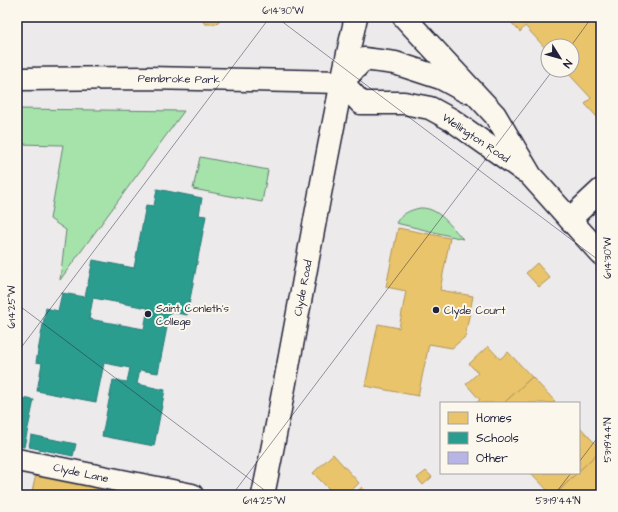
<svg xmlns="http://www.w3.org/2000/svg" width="618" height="512" font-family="'Architects Daughter',sans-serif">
  <rect width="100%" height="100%" fill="#edeaeb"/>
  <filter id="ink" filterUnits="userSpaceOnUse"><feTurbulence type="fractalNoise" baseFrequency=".025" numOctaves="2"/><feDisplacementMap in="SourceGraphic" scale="8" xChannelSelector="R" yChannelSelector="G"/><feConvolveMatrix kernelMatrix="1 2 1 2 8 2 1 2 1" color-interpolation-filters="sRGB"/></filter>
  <g filter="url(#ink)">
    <g fill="#a6e3aa" stroke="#648272">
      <path d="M17 109 184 111 60 280 66 230 50 219 63 145 17 144Z"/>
      <path d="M200 157 268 170 262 202 193 189Z"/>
      <path d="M420 208C439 207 451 227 463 239L396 223C401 214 410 210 420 208Z"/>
    </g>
    <g fill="#e9c46a" stroke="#ad935c">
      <path d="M199 17H222V18L216 24H205Z"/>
      <path d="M506 17H600L601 18V115L598 118 585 104 591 98 565 70H572V46H548V51L525 26 520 32Z"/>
      <path d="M398 228 450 238 440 290 473 296 465 337 452 348 429 344 418 396 365 386 378 324 399 328 406 291 386 287Z"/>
      <path d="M537 263 550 278 539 287 526 273Z"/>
      <path d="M488 346 500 359 508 352 532 377 504 403H476L480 400 466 384 478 373 469 364Z"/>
      <path d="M532 377 555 401 553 403H504Z"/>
      <path d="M579 426 601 450 579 471Z"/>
      <path d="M601 450V493L599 495H580L578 493 576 495H555L577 473H579V471Z"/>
      <path d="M333 454 359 483 347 495H335L313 473Z"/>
      <path d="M426 471 432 477 423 485 417 478Z"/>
      <path d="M531 473H577L554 495H552Z"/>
      <path d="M36 474 137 495H47L32 492Z"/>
      <path d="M362 487 370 495H353Z"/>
    </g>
    <g fill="#2a9d8f" stroke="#287876" fill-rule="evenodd">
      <path d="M157 189 202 198 199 215 206 216 187 315 170 312 158 373 140 370 137 384 165 390 154 446 102 436 113 380 127 382 130 368 104 363 96 402 37 391 42 363 36 362 46 308 58 311 62 293 85 297 93 260 134 268 146 205 154 206ZM93 298 148 308 144 329 89 319Z"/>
      <path d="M17 397 34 400 24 447 17 446Z"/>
      <path d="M31 435 76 444 73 456 29 447Z"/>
    </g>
    <path fill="#b7b5e6" stroke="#22223b" d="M17 164H21L19 330H17Z"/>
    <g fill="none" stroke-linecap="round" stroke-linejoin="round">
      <defs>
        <g id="minor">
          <path d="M404 17 495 115 531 176 601 254"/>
          <path d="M17 79 147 78 342 82"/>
          <path d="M342 82 361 103H404L430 108 452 120 524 171"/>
          <path d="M342 82 364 59 395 63 441 78 465 91"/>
          <path d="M570 219 601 190"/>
          <path d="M17 460 192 495"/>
          <path d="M263 495C296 336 320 175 356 17"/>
        </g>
      </defs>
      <use href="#minor" stroke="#22223b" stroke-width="25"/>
      <use href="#minor" stroke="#fbf7ec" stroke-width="22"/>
    </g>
  </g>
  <path fill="none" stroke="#22223b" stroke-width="1" stroke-opacity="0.45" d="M276 17 601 262M571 46 592 17M17 304 271 495M17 353 270 17M579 462 601 433M232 495 553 70M554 495 571 473"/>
  <g fill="#22223b" stroke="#fbf7ec" stroke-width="1.5">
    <circle cx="436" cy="310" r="4"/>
    <circle cx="148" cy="314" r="4"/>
  </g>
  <g text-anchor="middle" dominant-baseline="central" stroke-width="4" stroke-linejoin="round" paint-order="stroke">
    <g font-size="11" fill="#22223b" stroke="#fbf7ec">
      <text transform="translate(179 79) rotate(1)">Pembroke Park</text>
      <text transform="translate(476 138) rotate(34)">Wellington Road</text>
      <text transform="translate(303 288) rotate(-79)">Clyde Road</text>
      <text transform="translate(81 473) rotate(12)">Clyde Lane</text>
    </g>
    <g font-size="11" fill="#22223b" stroke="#fbf7ec" text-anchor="start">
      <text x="156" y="308">Saint Conleth's<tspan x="156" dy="13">College</tspan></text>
      <text x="444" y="310">Clyde Court</text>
    </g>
  </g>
  <rect width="618" height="512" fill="none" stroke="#fbf7ec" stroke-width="44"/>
  <rect x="440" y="402" width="140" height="72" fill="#fbf7ec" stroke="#a4a2a5"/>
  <rect x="448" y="412" width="20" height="12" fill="#e9c46a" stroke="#a4a2a5"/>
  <text x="476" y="422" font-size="12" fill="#22223b">Homes</text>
  <rect x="448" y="432" width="20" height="12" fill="#2a9d8f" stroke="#a4a2a5"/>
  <text x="476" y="442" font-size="12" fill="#22223b">Schools</text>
  <rect x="448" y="452" width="20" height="12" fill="#b7b5e6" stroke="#a4a2a5"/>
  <text x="476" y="462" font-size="12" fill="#22223b">Other</text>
  <g transform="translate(560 58) rotate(127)"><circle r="19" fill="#fbf7ec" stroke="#a4a2a5"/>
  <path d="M0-3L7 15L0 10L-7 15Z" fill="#22223b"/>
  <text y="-6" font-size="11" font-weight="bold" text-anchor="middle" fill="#22223b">N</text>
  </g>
  <rect x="22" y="22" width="574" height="468" fill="none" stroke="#22223b" stroke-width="1.5"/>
  <g font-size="10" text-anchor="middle" fill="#22223b">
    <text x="283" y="14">6°14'30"W</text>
    <text transform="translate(607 258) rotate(-90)" y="4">6°14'30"W</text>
    <text transform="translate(11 307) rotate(-90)" y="4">6°14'25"W</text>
    <text transform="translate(607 440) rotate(-90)" y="4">53°19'44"N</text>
    <text x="264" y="504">6°14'25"W</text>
    <text x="558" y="504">53°19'44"N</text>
  </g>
</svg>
